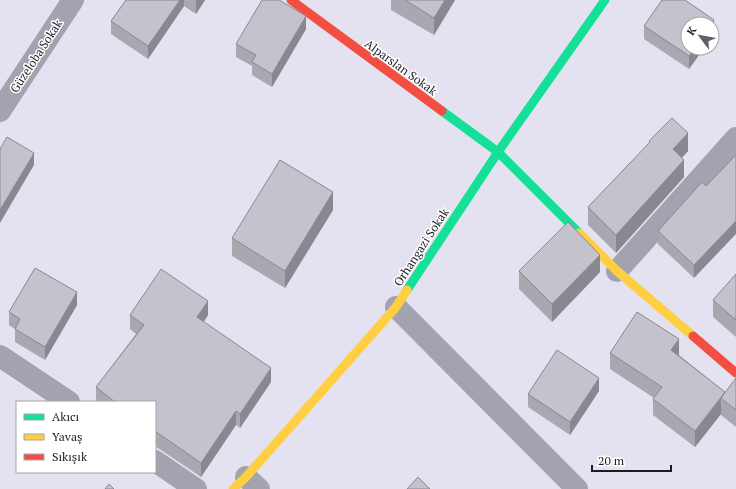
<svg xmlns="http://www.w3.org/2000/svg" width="736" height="489" font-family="'PT Serif',serif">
  <rect width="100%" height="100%" fill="#e4e2f0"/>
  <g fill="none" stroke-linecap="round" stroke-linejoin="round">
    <g stroke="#a3a2af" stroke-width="22">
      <path d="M0 111 73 0"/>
      <path d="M617 271 736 138"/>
      <path d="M396 307 577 489"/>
      <path d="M0 356 69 402"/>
      <path d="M155 461 196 489"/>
      <path d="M246 477 259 489"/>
    </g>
    <g stroke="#16e098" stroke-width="9">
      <path d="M442 111 498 152 579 233"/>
      <path d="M407 290 498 152 605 0"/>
    </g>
    <g stroke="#ffcf43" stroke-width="9">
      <path d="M579 233 617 271 693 336"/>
      <path d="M233 489 246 477 396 307 407 290"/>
    </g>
    <g stroke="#f24e42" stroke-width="9">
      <path d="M291 0 442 111"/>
      <path d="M693 336 736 373"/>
    </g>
  </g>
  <g fill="#a9a8b0">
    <path d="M126 0H205L196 14 184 6 148 59 111 34V21Z"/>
    <path d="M391 0H455L434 35 391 10Z"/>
    <path d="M662 0H685L714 20V33L712 36V24H688V48H704L689 69 644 39V26Z"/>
    <path d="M306 29 272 87 252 75V66L236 57V44Z"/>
    <path d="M649 141 688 151 682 158 684 177 616 253 588 225V207L649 144Z"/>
    <path d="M702 182 694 278 658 244V231Z"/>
    <path d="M333 210 285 288 232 256V238Z"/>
    <path d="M519 271 600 272 552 322 519 289Z"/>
    <path d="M736 274V337L713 317V300Z"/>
    <path d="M77 305 45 360 15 342V329L9 325V312Z"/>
    <path d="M130 315H208L204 322 271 382 240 428 236 425 201 477 155 446V402H96V387L136 334 130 329Z"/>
    <path d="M610 353 679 355 725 392 736 378V427L721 415V414L695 447 653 415V399L654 398 610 369Z"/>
    <path d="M599 391 570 435 528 407V394Z"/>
  </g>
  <g fill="#898890">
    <path d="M180 0H184V6L148 59V46Z"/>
    <path d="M197 0H205L196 14V1Z"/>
    <path d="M445 0H455L434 35V18Z"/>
    <path d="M306 16V29L272 87V74Z"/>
    <path d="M714 20V33L712 36V24H711Z"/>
    <path d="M695 48H704L689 69V56Z"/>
    <path d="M688 133V151L673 167V149Z"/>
    <path d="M34 153V165L0 223V210Z"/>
    <path d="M684 160V177L616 253V235Z"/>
    <path d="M333 192V210L285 288V271Z"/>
    <path d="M736 221V234L694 278V265Z"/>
    <path d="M600 255V272L552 322V304Z"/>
    <path d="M77 292V305L45 360V347Z"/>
    <path d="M208 301V315L197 331V317Z"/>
    <path d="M679 339V355L671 366V350Z"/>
    <path d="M271 368V382L240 428V414Z"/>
    <path d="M599 378V391L570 435V422Z"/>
    <path d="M721 398V414L695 447V431Z"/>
    <path d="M236 411V425L201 477V463Z"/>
  </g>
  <g fill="#c4c3cd" stroke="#898890">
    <path d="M126 0H180L148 46 111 21Z"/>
    <path d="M262 0H279L306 16 272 74 252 62 256 55 236 44Z"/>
    <path d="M405 0H445L434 18Z"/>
    <path d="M662 0H685L714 20 711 24H688V48H695L689 56 644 26Z"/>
    <path d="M672 118 688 133 673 149 684 160 616 235 588 207 650 142 649 141Z"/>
    <path d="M7 137 34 153 0 210V149Z"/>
    <path d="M736 155V221L694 265 658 231 702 182 706 186Z"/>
    <path d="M280 160 333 192 285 271 232 238Z"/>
    <path d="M568 222 600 255 552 304 519 271Z"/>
    <path d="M35 268 77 292 45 347 15 329 20 319 9 312Z"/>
    <path d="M161 269 208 301 197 317 271 368 240 414 236 411 201 463 155 431V402H115L96 387 144 325 130 315Z"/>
    <path d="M736 274V320L713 300Z"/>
    <path d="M637 312 679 339 671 350 725 392 695 431 653 399 662 387 610 353Z"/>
    <path d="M557 350 599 378 570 422 528 394Z"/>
    <path d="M736 378V410L721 398Z"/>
    <path d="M418 477 430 489H407Z"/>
    <path d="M109 484 114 489H105Z"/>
  </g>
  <g text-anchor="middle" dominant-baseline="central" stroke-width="3" stroke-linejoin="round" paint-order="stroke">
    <g font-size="12" fill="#1c1b23" stroke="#fff">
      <text transform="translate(36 56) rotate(-57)">Güzeloba Sokak</text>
      <text transform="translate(401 67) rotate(36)">Alparslan Sokak</text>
      <text transform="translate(421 247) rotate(-57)">Orhangazi Sokak</text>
    </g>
  </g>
  <rect x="16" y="401" width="140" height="72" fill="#ffffff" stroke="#a4a4a7"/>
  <rect x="24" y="414" width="20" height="6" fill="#16e098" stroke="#a4a4a7"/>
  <text x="52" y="421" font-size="12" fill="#1c1b23">Akıcı</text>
  <rect x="24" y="434" width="20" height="6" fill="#ffcf43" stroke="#a4a4a7"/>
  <text x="52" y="441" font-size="12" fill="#1c1b23">Yavaş</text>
  <rect x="24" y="454" width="20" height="6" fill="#f24e42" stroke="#a4a4a7"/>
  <text x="52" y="461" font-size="12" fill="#1c1b23">Sıkışık</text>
  <g transform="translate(700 36) rotate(302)"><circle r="19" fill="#ffffff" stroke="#a4a4a7"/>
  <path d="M0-3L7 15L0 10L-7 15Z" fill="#62616b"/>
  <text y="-6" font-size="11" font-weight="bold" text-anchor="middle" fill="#1c1b23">K</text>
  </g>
  <path d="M592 465v6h79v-6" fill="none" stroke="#1c1b23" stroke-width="2"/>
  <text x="598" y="465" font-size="12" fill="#1c1b23" stroke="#ffffff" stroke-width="3" paint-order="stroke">20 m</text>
</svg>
